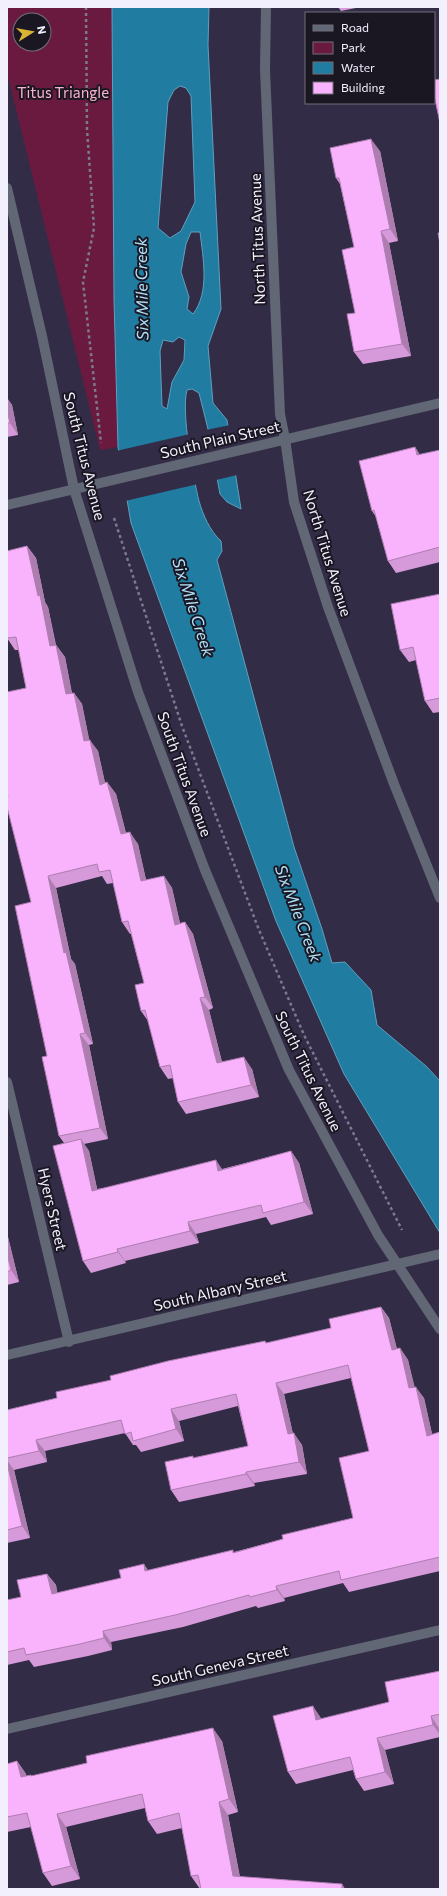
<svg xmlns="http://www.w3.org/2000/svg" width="447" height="1896" font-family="Commissioner,sans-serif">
  <rect width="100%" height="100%" fill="#322c47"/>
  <path fill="#6a1a3f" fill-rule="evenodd" d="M7 7H112L114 299 118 447 100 450 7 73ZM20 20H44V44H20Z"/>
  <path fill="#217ca2" stroke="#609fbe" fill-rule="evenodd" d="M112 7H209L208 45 221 309 208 346 213 403 227 420 241 509 227 502 220 494 208 429 199 393 192 389 187 390C181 412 193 477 199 501 203 515 210 531 221 541L222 551 217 560 294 847 322 929 332 963 345 962 371 990 377 1025 426 1066 440 1081V1233L344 1074 276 921 131 523 118 447 114 299ZM180 86 186 88 191 96 195 202 181 231 170 238 158 228 168 102 174 90ZM191 232H200C203 258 210 292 193 314L187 309 189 297 181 272 186 244ZM179 337 185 340 184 360 172 382 167 409 162 406 160 351 163 340 173 342Z"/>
  <g fill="#322c47">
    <path d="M230 425 237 475 216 480 206 430Z"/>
    <path d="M190 434 198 484 125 501 116 451Z"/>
  </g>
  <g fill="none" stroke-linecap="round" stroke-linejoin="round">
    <g stroke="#7d798e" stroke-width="2.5" stroke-dasharray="3 3" stroke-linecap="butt">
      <path d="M86 7 87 129 94 228 83 282 101 443"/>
      <path d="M114 518 182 726 259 930 304 1035 402 1230"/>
    </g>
    <g stroke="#616774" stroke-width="10">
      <path d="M266 7 265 70 280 414 285 439 294 502 328 607 394 784 440 898"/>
      <path d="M7 188 42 336 74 489 138 692 205 870 289 1070 378 1235 440 1329"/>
      <path d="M7 1082 69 1342"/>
      <path d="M7 1729 440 1630"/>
    </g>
    <g stroke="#616774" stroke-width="10">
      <path d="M7 505 440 403"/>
      <path d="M7 1355 440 1254"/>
    </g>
  </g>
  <g fill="#d699d9">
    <path d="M338 7H361L341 11Z"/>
    <path d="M327 103H334L328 104Z"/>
    <path d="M380 151 398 241 389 243 411 356 363 364 354 352 355 313 354 247 340 184 336 178Z"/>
    <path d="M7 398 12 405 18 435 7 437Z"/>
    <path d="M415 447 420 455 440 450V562L396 573 388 561 376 517 372 511Z"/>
    <path d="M27 546 36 558 45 602 48 607 56 645 65 657 72 693H74L82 704 89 740 98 751 105 783 107 782 116 794 126 833 138 844 146 880 164 876 172 888 180 923 185 922 193 934 213 1008 209 1010 222 1062 252 1069 259 1097 186 1114 178 1102 173 1078 168 1079 160 1067 148 1021 141 1011 144 983 131 934H130L122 922 113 883 107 884 102 876 56 888 71 959 75 964 93 1044 89 1045 108 1139 84 1144 89 1151 97 1189 222 1169 291 1151 299 1163 313 1214 271 1225 266 1217 196 1234 199 1243 125 1261 126 1263 91 1273 83 1261 64 1143 59 1136 47 1056 31 902 8 796 26 688 19 650H15L7 638Z"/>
    <path d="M440 594V712L433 713 425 701 416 660 409 662 400 650Z"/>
    <path d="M7 1233 19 1282 7 1285Z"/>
    <path d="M381 1307 389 1318 397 1349 400 1348 408 1360 414 1387 424 1398 432 1434 440 1432V1571L349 1592 343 1583 284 1598 285 1601 258 1608 256 1606 183 1627 111 1642 112 1650 88 1656 34 1667 29 1660 7 1665V1600L21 1597 47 1574 56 1585 57 1593 121 1578 148 1571 234 1552 283 1539 353 1518 369 1451 351 1378 284 1394 293 1434 302 1445 307 1474 254 1483 255 1486 179 1502 171 1490 194 1458 248 1446 238 1406 179 1421 184 1441 141 1452 136 1445H133L125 1433 45 1451 47 1462 14 1470 30 1538 7 1543V1410L57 1398 111 1380 331 1328Z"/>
    <path d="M440 1671V1728H439L440 1737 385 1750 394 1784 364 1791 356 1779 353 1770 296 1784 288 1772 321 1718 322 1719 389 1702Z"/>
    <path d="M222 1741 238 1812 228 1815 240 1877 342 1884 345 1889H200L191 1876 182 1828 157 1834 148 1821 145 1808 66 1827 80 1879 52 1886 43 1873 31 1827 7 1832V1764L17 1761 26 1774V1776H32Z"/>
  </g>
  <g fill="#ae7db0">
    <path d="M371 139 380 151 398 241 390 229Z"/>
    <path d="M381 231 389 243 411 356 402 344Z"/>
    <path d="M7 398 12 405 18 435 10 423 7 410Z"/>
    <path d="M415 447 423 460 417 455Z"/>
    <path d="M27 546 36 558 45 602 48 607 58 658 50 646 38 596Z"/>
    <path d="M56 645 65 657 74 706 66 694Z"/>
    <path d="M74 693 82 704 92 753 84 741Z"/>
    <path d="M90 740 98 751 108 796 100 785Z"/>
    <path d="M107 782 116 794 129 846 121 834Z"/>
    <path d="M130 832 138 844 149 893 141 881Z"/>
    <path d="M48 876 56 888 71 959 75 964 93 1044 85 1033 64 953Z"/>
    <path d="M164 876 172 888 183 937 175 925Z"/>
    <path d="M185 922 193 934 213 1008 205 997Z"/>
    <path d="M200 998 209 1010 225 1075 217 1063Z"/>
    <path d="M80 1034 89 1045 108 1139 100 1128Z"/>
    <path d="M244 1057 252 1069 259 1097 251 1085Z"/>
    <path d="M81 1139 89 1151 100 1202 92 1191Z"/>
    <path d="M291 1151 299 1163 313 1214 304 1202Z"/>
    <path d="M216 1160 224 1172 218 1171Z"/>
    <path d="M188 1222 196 1234 199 1243 190 1231Z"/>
    <path d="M7 1233 19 1282 11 1270 7 1254Z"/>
    <path d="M117 1249 125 1261 126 1263 118 1252Z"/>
    <path d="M381 1307 389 1318 400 1362 392 1350Z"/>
    <path d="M400 1348 408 1360 418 1400 409 1388Z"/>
    <path d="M276 1383 284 1394 295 1443 294 1433 302 1445 307 1474 299 1462 288 1434Z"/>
    <path d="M416 1387 424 1398 435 1447 427 1436Z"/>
    <path d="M171 1409 179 1421 184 1441 176 1429Z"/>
    <path d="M36 1440 45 1451 47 1462 39 1451Z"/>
    <path d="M7 1460 14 1470 30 1538 22 1526 7 1463Z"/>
    <path d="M246 1472 254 1483 255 1486 246 1474Z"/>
    <path d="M144 1564 152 1576 145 1571Z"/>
    <path d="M47 1574 56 1585 60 1606 52 1594Z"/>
    <path d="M276 1586 284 1598 285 1601 277 1590Z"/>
    <path d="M103 1631 111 1642 112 1650 104 1638Z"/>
    <path d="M313 1706 321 1718 325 1732 316 1720Z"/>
    <path d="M431 1716 439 1728 440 1735 433 1725Z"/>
    <path d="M213 1728 222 1741 238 1812 229 1799Z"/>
    <path d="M377 1738 385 1750 394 1784 385 1772Z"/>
    <path d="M17 1761 26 1774 30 1790 21 1777Z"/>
    <path d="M219 1802 228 1815 242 1889 233 1876Z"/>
    <path d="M57 1814 66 1827 80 1879 71 1866Z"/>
    <path d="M342 1884 345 1889H342Z"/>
  </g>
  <g fill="#f9b2fc" stroke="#ae7db0">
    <path d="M440 79V123L434 95V80Z"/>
    <path d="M371 139 390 229 381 231 402 344 354 352 347 314 355 313 342 250 354 247 339 178H336L330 148Z"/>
    <path d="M438 233H440V244Z"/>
    <path d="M7 410 10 423H7Z"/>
    <path d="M415 447 417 455 440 450V547L388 561 374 510 372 511 359 461Z"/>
    <path d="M27 546 38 596 40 595 50 646 56 645 66 694 74 693 84 741 90 740 100 785 107 782 121 834 130 832 141 881 164 876 175 925 185 922 205 997 200 998 217 1063 244 1057 251 1085 178 1102 170 1065 160 1067 145 1010 141 1011 135 985 144 983 128 921 122 922 110 870 99 872 97 864 48 876 64 953 66 952 85 1033 80 1034 100 1128 59 1136 42 1057 47 1056 15 906 31 902 7 807V796H8L7 793V692L26 688 16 637 7 638V551Z"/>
    <path d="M440 594V698L425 701 413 647 400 650 391 604Z"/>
    <path d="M81 1139 92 1191 216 1160 218 1171 291 1151 304 1202 263 1213 261 1205 188 1222 190 1231 117 1249 118 1252 83 1261 53 1146Z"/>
    <path d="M7 1254 11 1270 7 1272Z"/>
    <path d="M381 1307 392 1350 400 1348 409 1388 416 1387 427 1436 440 1432V1557L341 1580 339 1571 276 1586 277 1590 250 1597 249 1595 175 1615 103 1631 104 1638 80 1644 26 1655 24 1648 7 1652V1600L21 1597 17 1580 47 1574 52 1594 121 1578 119 1570 144 1564 145 1571 233 1550V1553L283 1539 282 1535 353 1518 339 1458 369 1451 348 1365 276 1383 288 1434 294 1433 299 1462 246 1472V1474L171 1490 165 1462 193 1456V1458L248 1446 236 1394 171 1409 176 1429 133 1441 131 1432 125 1434 121 1420 36 1440 39 1451 7 1458V1410L57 1398 56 1392 111 1380 110 1376 168 1361 265 1341 266 1343 331 1328 329 1319Z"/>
    <path d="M7 1463 22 1526 7 1530Z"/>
    <path d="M440 1671V1714L431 1716 433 1725 377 1738 385 1772 356 1779 350 1757 288 1772 273 1716 313 1706 316 1720 389 1702 385 1682Z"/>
    <path d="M213 1728 229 1799 219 1802 233 1876 342 1884V1889H201L198 1875 191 1876 179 1813 148 1821 142 1794 57 1814 71 1866 43 1873 27 1813 7 1817V1764L17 1761 21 1777 31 1775V1776L87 1763 86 1756Z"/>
  </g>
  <g text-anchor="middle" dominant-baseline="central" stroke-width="4" stroke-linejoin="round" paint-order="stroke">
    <g font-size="15" fill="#fdb1cb" stroke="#1a1723">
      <text x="63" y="92">Titus Triangle</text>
    </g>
    <g font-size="15" fill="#f3f0fe" stroke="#1a1723">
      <text transform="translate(257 239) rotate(-92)">North Titus Avenue</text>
      <text transform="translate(220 439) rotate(-13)">South Plain Street</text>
      <text transform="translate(85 456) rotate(76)">South Titus Avenue</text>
      <text transform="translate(328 553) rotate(73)">North Titus Avenue</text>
      <text transform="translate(185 774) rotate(70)">South Titus Avenue</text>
      <text transform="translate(309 1071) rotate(64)">South Titus Avenue</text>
      <text transform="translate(53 1209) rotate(77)">Hyers Street</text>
      <text transform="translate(220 1290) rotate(-13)">South Albany Street</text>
      <text transform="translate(220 1665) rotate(-13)">South Geneva Street</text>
    </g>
    <g font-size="16" font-style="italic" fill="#afe1fb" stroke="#1a1723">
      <text transform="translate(141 289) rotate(-91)">Six Mile Creek</text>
      <text transform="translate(194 607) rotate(72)">Six Mile Creek</text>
      <text transform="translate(299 913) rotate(69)">Six Mile Creek</text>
    </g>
  </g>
  <rect width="447" height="1896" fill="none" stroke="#f3f0fe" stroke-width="16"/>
  <rect x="305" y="12" width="130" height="92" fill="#1a1723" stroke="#716e7b"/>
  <rect x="313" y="25" width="20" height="6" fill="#616774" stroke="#716e7b"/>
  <text x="341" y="32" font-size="12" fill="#f3f0fe">Road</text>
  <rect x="313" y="42" width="20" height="12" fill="#6a1a3f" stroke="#716e7b"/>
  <text x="341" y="52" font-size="12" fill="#f3f0fe">Park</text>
  <rect x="313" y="62" width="20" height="12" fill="#217ca2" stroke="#716e7b"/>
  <text x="341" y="72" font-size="12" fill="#f3f0fe">Water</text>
  <rect x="313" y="82" width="20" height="12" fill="#f9b2fc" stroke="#716e7b"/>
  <text x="341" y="92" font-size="12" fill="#f3f0fe">Building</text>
  <g transform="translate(32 32) rotate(79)"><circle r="19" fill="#1a1723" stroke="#716e7b"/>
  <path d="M0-3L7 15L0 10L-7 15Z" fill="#d9b334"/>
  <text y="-6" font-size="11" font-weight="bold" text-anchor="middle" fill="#f3f0fe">N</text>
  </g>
</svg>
